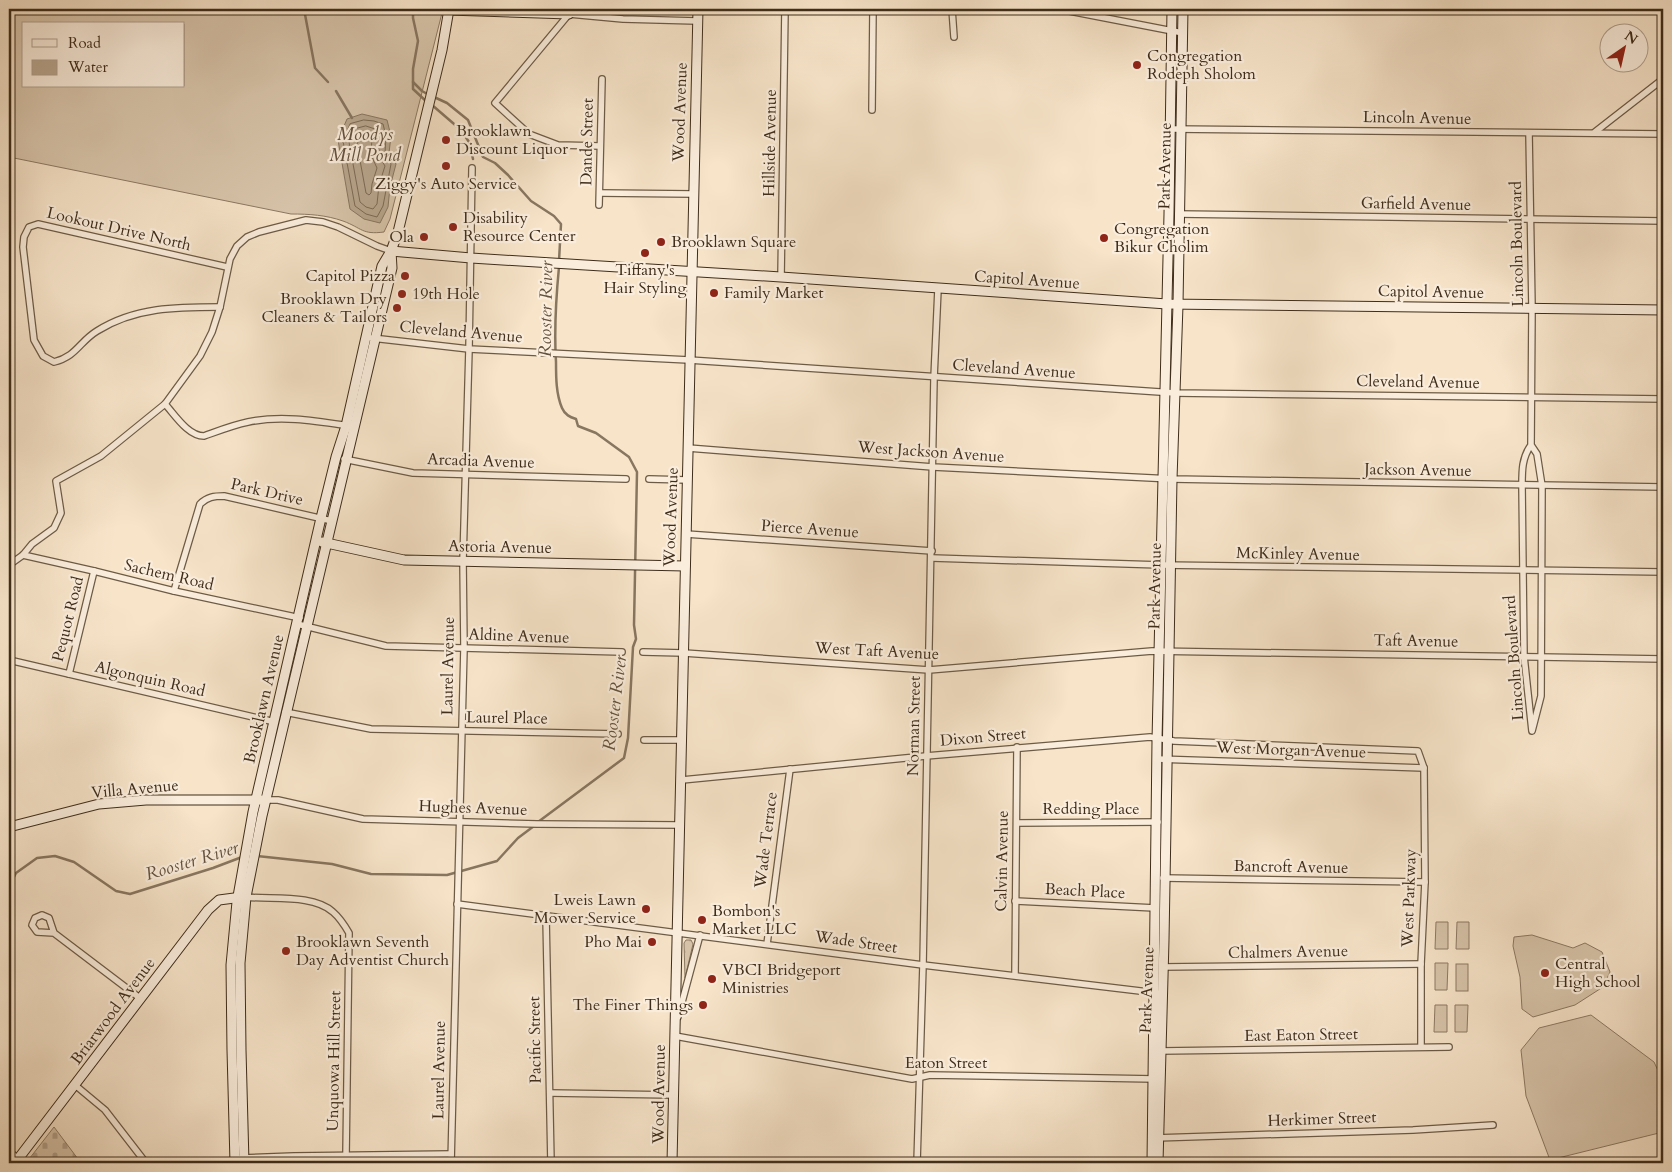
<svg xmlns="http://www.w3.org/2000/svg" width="1672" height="1172" font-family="Cardo,serif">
  <defs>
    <pattern id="forest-crowns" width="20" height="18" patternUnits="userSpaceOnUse" patternTransform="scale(1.25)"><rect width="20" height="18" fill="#d8c5ab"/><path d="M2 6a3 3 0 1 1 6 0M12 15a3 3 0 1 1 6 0" fill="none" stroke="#b1a08a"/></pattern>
    <pattern id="cemetery-stones" width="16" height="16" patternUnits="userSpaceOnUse" patternTransform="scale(1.25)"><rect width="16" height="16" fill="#d8c5ab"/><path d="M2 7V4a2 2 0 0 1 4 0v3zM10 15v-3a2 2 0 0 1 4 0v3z" fill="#b1a08a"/></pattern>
  </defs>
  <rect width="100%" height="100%" fill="#f7e4c9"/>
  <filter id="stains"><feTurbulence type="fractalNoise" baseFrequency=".004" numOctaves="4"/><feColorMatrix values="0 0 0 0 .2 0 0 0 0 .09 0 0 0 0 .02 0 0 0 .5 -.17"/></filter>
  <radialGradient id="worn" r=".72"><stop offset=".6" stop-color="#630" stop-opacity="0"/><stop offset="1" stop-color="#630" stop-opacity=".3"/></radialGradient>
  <g fill="#d8c5ab" stroke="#8c7963" fill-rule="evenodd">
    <path d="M9 9H443L390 219 384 232C362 235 362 228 343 221 326 215 309 214 291 214L9 157ZM24 24H184V86H24Z"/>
    <path d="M9 197 13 220 9 289Z"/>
    <path d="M1436 922H1448V949H1435Z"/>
    <path d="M1457 922H1469V949H1456Z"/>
    <path d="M1532 935 1573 948 1585 943 1602 952 1610 972 1603 987 1575 1005 1533 1017 1522 1009 1520 977 1513 946 1514 937Z"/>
    <path d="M1435 963H1448L1447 990H1435Z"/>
    <rect x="1456" y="964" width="12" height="27"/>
    <path d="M1435 1005H1447V1032H1434Z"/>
    <path d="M1455 1005H1468L1467 1032H1455Z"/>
    <path d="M1591 1015 1654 1062 1663 1081V1132L1550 1160 1526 1096 1521 1050 1539 1028Z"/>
  </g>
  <path fill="url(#forest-crowns)" stroke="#8c7963" d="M686 940H691L693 944 685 978 684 943Z"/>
  <path fill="url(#cemetery-stones)" stroke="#8c7963" d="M54 1127 81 1163H26Z"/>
  <path fill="#b8a68e" stroke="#887660" d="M362 114 387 120 391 136 389 153 396 164 390 187 388 207 380 223 364 219 350 209 338 140 347 119Z"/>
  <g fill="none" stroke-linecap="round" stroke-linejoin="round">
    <g stroke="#7c6a54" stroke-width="1">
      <path d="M364 120 374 121 383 124 386 136 385 153 391 164 383 206 377 217 366 214 355 206 343 141 350 124Z"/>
      <path d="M366 126 378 130C382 146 374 149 385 166L379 185 377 204 373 209 366 207 360 202 349 142 355 129Z"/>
      <path d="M367 133 372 136 371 155 377 168 372 184 371 193 369 195 366 193 357 144 361 136Z"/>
    </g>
    <g stroke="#887660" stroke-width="2.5">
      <path d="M304 9 315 68 328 82"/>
      <path d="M413 9V18L418 41 413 69V89L427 102"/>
      <path d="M413 82 422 91 429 95"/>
      <path d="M336 91 352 118"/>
      <path d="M434 97 447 103 468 120 483 157 495 163 508 175 531 201 554 216 561 224 559 261"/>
      <path d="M432 105 461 130 469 142 473 159"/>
      <path d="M538 822 624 758 628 738 633 647 636 639 634 625 637 472 629 457 596 433 578 426 576 419C570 417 565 415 562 408 556 394 556 377 556 362 554 330 556 298 559 267"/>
      <path d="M257 856 332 864 371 874 447 875 497 861 518 838 534 826"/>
      <path d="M9 940 10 934 9 887 16 873 37 858 55 856 74 862 116 891 130 894 213 868 242 857"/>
    </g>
    <defs>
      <g id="street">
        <path d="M952 9 954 37"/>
        <path d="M1059 9 1183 33"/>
        <path d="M872 110 873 9"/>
        <path d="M1171 129 1663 134"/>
        <path d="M1595 132 1663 79"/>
        <path d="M1529 133 1532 308 1531 445C1522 458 1522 470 1522 485L1524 656 1532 731 1541 696 1542 486 1537 454 1531 445"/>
        <path d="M600 146 558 145 529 134 495 103 569 14 623 19 697 21"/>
        <path d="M600 193 693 194"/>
        <path d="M599 205 602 79"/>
        <path d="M1178 214 1663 221"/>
        <path d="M781 277 785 9"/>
        <path d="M220 307C177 307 135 307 97 331 79 342 77 356 54 362L43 356 34 340 23 247 24 237 29 227 38 224 227 267"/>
        <path d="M372 338 469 349 689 360 1175 393 1663 399"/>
        <path d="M165 404C175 415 188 436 204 436 218 431 233 425 248 422 282 415 316 421 349 426"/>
        <path d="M688 448 933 467 1172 479 1663 487"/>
        <path d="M344 459 413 473 626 479"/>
        <path d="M649 479 688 480"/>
        <path d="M686 534 932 551"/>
        <path d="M23 555 94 571 174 591 300 618"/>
        <path d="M932 558 1161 565 1663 572"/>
        <path d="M9 565 23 555 32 544 54 528 61 513 56 481 101 456 165 404 200 356 212 332 220 307 230 259 237 246 247 237 259 232 306 220 323 222 338 227 377 246 391 251"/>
        <path d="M174 591 200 504C207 497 214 496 224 496L332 521"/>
        <path d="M297 624 386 646 622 652"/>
        <path d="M643 652 684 653 929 670 1152 651 1663 659"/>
        <path d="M9 660 275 722"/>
        <path d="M69 674 94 571"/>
        <path d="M285 712 371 729 618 734"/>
        <path d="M644 740H681"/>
        <path d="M1157 759 1424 768"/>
        <path d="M682 780 926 756 1150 737 1174 741 1418 751 1424 768 1425 882 1421 964V1046"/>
        <path d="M267 800H278L363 819 537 824 680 825"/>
        <path d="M1017 823 1158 822"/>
        <path d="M1163 878 1425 882"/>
        <path d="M246 897C272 900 313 894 333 912 340 918 345 926 349 933L346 1156"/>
        <path d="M1015 901 1155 908"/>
        <path d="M457 904 923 965 1157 993"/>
        <path d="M546 917 551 1163"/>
        <path d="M54 933 49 918 42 915 35 918 32 925 37 932 54 933 141 999"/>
        <path d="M767 944 790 769"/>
        <path d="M1162 967 1421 964"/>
        <path d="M1015 975 1017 747"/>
        <path d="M678 1017 700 935"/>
        <path d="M675 1036 912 1079 930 1075 1155 1079"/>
        <path d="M1160 1051 1449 1047"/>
        <path d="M75 1085 105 1110 146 1163"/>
        <path d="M550 1093 674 1095"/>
        <path d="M1155 1138 1413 1130 1493 1125"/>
        <path d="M9 1151 18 1159"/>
        <path d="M241 1158 294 1156 451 1154"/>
        <path d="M917 1162 978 1163"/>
        <path d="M451 1163 464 648 463 561 469 349 472 168"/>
        <path d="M917 1163 923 965 934 378 938 289"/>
      </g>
      <g id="secondary">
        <path d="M448 10 569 14 573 9"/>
        <path d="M391 251 471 258 781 277 1167 304 1663 310"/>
        <path d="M322 542 404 560 685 566"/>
        <path d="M9 827 99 804 146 800H261"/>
        <path d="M15 1163 208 910 219 900 242 897"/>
        <path d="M235 1163 232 1050 231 965 237 902 253 812 321 518 336 457 346 426 382 266 391 251 398 232 442 50 449 9"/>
        <path d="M244 1163 241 1050 240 963 246 897 262 816 392 268 391 251"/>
        <path d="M672 1163 698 9"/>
        <path d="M1152 1163 1157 741 1169 214 1172 9"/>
        <path d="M1158 1163 1164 940 1172 479 1178 305 1183 9"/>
      </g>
    </defs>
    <use href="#street" stroke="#6d5b46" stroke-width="8"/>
    <use href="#secondary" stroke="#3f2d1b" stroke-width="11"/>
    <use href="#street" stroke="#faeddc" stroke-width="5.5"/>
    <use href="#secondary" stroke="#faeddc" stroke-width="9"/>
  </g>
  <g fill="#8f2418" stroke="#faeddc" stroke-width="2">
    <circle cx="1137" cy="65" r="5"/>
    <circle cx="446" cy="140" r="5"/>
    <circle cx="446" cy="166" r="5"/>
    <circle cx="453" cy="227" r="5"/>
    <circle cx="424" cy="237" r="5"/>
    <circle cx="1104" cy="238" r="5"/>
    <circle cx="661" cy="242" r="5"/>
    <circle cx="645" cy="253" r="5"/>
    <circle cx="405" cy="276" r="5"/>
    <circle cx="714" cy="293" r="5"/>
    <circle cx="402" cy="294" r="5"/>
    <circle cx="397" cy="308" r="5"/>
    <circle cx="646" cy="909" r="5"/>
    <circle cx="702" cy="920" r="5"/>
    <circle cx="652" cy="942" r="5"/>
    <circle cx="286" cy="951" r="5"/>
    <circle cx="1545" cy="973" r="5"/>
    <circle cx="712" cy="979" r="5"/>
    <circle cx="703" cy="1005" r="5"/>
  </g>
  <g text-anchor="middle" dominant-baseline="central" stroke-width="4.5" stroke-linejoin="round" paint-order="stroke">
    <g font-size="16" fill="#3f2d1b" stroke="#faeddc" text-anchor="start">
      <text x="1147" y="56">Congregation<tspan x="1147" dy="18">Rodeph Sholom</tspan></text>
      <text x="456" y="131">Brooklawn<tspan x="456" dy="18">Discount Liquor</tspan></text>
      <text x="446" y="184" text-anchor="middle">Ziggy's Auto Service</text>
      <text x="463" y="218">Disability<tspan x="463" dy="18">Resource Center</tspan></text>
      <text x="1114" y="229">Congregation<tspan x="1114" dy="18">Bikur Cholim</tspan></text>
      <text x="414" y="237" text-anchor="end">Ola</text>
      <text x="671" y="242">Brooklawn Square</text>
      <text x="645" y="270" text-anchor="middle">Tiffany's<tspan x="645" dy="18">Hair Styling</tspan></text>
      <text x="395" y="276" text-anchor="end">Capitol Pizza</text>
      <text x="724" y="293">Family Market</text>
      <text x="412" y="294">19th Hole</text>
      <text x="387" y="299" text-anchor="end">Brooklawn Dry<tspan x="387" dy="18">Cleaners &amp; Tailors</tspan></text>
      <text x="636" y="900" text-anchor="end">Lweis Lawn<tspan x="636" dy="18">Mower Service</tspan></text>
      <text x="712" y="911">Bombon's<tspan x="712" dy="18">Market LLC</tspan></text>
      <text x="296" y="942">Brooklawn Seventh<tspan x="296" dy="18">Day Adventist Church</tspan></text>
      <text x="642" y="942" text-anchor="end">Pho Mai</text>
      <text x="1555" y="964">Central<tspan x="1555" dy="18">High School</tspan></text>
      <text x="722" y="970">VBCI Bridgeport<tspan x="722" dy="18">Ministries</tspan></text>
      <text x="693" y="1005" text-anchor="end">The Finer Things</text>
    </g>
    <g font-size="16" fill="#3f2d1b" stroke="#faeddc">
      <text transform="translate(680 112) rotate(-88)">Wood Avenue</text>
      <text transform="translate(1417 118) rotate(1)">Lincoln Avenue</text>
      <text transform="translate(587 142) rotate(-89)">Dande Street</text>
      <text transform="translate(770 143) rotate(-89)">Hillside Avenue</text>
      <text transform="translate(1165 166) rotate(-89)">Park Avenue</text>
      <text transform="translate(1416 204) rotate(1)">Garfield Avenue</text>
      <text transform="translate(119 229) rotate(13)">Lookout Drive North</text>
      <text transform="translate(1517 244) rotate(-91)">Lincoln Boulevard</text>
      <text transform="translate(1027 280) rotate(4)">Capitol Avenue</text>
      <text transform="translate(1431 292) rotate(1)">Capitol Avenue</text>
      <text transform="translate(461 332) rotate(5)">Cleveland Avenue</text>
      <text transform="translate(1014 369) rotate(4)">Cleveland Avenue</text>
      <text transform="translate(1418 382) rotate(1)">Cleveland Avenue</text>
      <text transform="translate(931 452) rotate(4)">West Jackson Avenue</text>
      <text transform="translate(481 461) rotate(2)">Arcadia Avenue</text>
      <text transform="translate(1418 470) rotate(1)">Jackson Avenue</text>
      <text transform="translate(267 492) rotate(13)">Park Drive</text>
      <text transform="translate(671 517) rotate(-88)">Wood Avenue</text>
      <text transform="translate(810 529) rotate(4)">Pierce Avenue</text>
      <text transform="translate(500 547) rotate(1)">Astoria Avenue</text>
      <text transform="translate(1298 554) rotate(1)">McKinley Avenue</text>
      <text transform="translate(169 575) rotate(13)">Sachem Road</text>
      <text transform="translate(1155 586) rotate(-89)">Park Avenue</text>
      <text transform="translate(68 619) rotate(-76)">Pequot Road</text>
      <text transform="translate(519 636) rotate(2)">Aldine Avenue</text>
      <text transform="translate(1416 641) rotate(1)">Taft Avenue</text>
      <text transform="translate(877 651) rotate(3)">West Taft Avenue</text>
      <text transform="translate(1514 658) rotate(-94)">Lincoln Boulevard</text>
      <text transform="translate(448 666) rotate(-89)">Laurel Avenue</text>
      <text transform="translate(150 679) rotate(13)">Algonquin Road</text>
      <text transform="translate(264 699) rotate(-77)">Brooklawn Avenue</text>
      <text transform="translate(507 718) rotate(1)">Laurel Place</text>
      <text transform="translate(914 726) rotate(-89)">Norman Street</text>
      <text transform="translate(983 737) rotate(-5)">Dixon Street</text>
      <text transform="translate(1291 750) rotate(2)">West Morgan Avenue</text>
      <text transform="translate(135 789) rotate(-5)">Villa Avenue</text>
      <text transform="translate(473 808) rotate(2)">Hughes Avenue</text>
      <text x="1091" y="809">Redding Place</text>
      <text transform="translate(766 840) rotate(-83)">Wade Terrace</text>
      <text transform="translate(1002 861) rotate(-89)">Calvin Avenue</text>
      <text transform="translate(1291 867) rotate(1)">Bancroft Avenue</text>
      <text transform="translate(1085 891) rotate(3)">Beach Place</text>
      <text transform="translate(1409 898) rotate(-88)">West Parkway</text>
      <text transform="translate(856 942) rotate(8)">Wade Street</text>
      <text transform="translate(1288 952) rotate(-1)">Chalmers Avenue</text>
      <text transform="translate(1147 990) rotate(-88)">Park Avenue</text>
      <text transform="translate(113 1011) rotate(-53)">Briarwood Avenue</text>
      <text transform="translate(1301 1035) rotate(-1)">East Eaton Street</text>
      <text transform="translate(535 1040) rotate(-91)">Pacific Street</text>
      <text transform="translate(334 1061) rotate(-89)">Unquowa Hill Street</text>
      <text x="946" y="1063">Eaton Street</text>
      <text transform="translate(439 1070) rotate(-89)">Laurel Avenue</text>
      <text transform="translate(659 1094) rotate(-89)">Wood Avenue</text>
      <text transform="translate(1322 1119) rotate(-2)">Herkimer Street</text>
    </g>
    <g font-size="18" font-style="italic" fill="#63513e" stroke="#faeddc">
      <text x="365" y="134">Moodys<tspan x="365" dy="21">Mill Pond</tspan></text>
      <text transform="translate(546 309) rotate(-89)">Rooster River</text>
      <text transform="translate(615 703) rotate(-83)">Rooster River</text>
      <text transform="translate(192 861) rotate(-17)">Rooster River</text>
    </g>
  </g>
  <rect width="1672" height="1172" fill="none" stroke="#f7e4c9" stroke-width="30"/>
  <rect x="10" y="10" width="1652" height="1152" fill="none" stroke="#3f2d1b" stroke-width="2.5"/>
  <rect x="15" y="15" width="1642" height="1142" fill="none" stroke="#3f2d1b"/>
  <rect x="22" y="22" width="162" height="65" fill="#faeddc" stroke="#afa08f"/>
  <rect x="32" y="39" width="25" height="8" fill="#faeddc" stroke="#afa08f"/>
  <text x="68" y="48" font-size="15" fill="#3f2d1b">Road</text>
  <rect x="32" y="60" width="25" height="15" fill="#b8a68e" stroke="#afa08f"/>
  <text x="68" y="72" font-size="15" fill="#3f2d1b">Water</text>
  <g transform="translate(1624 48) rotate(34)"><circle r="24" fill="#faeddc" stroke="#afa08f"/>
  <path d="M0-4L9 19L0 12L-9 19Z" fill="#8f2418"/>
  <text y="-8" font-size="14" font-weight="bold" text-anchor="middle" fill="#3f2d1b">N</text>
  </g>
  <rect width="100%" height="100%" filter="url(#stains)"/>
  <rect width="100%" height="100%" fill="url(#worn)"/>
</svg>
